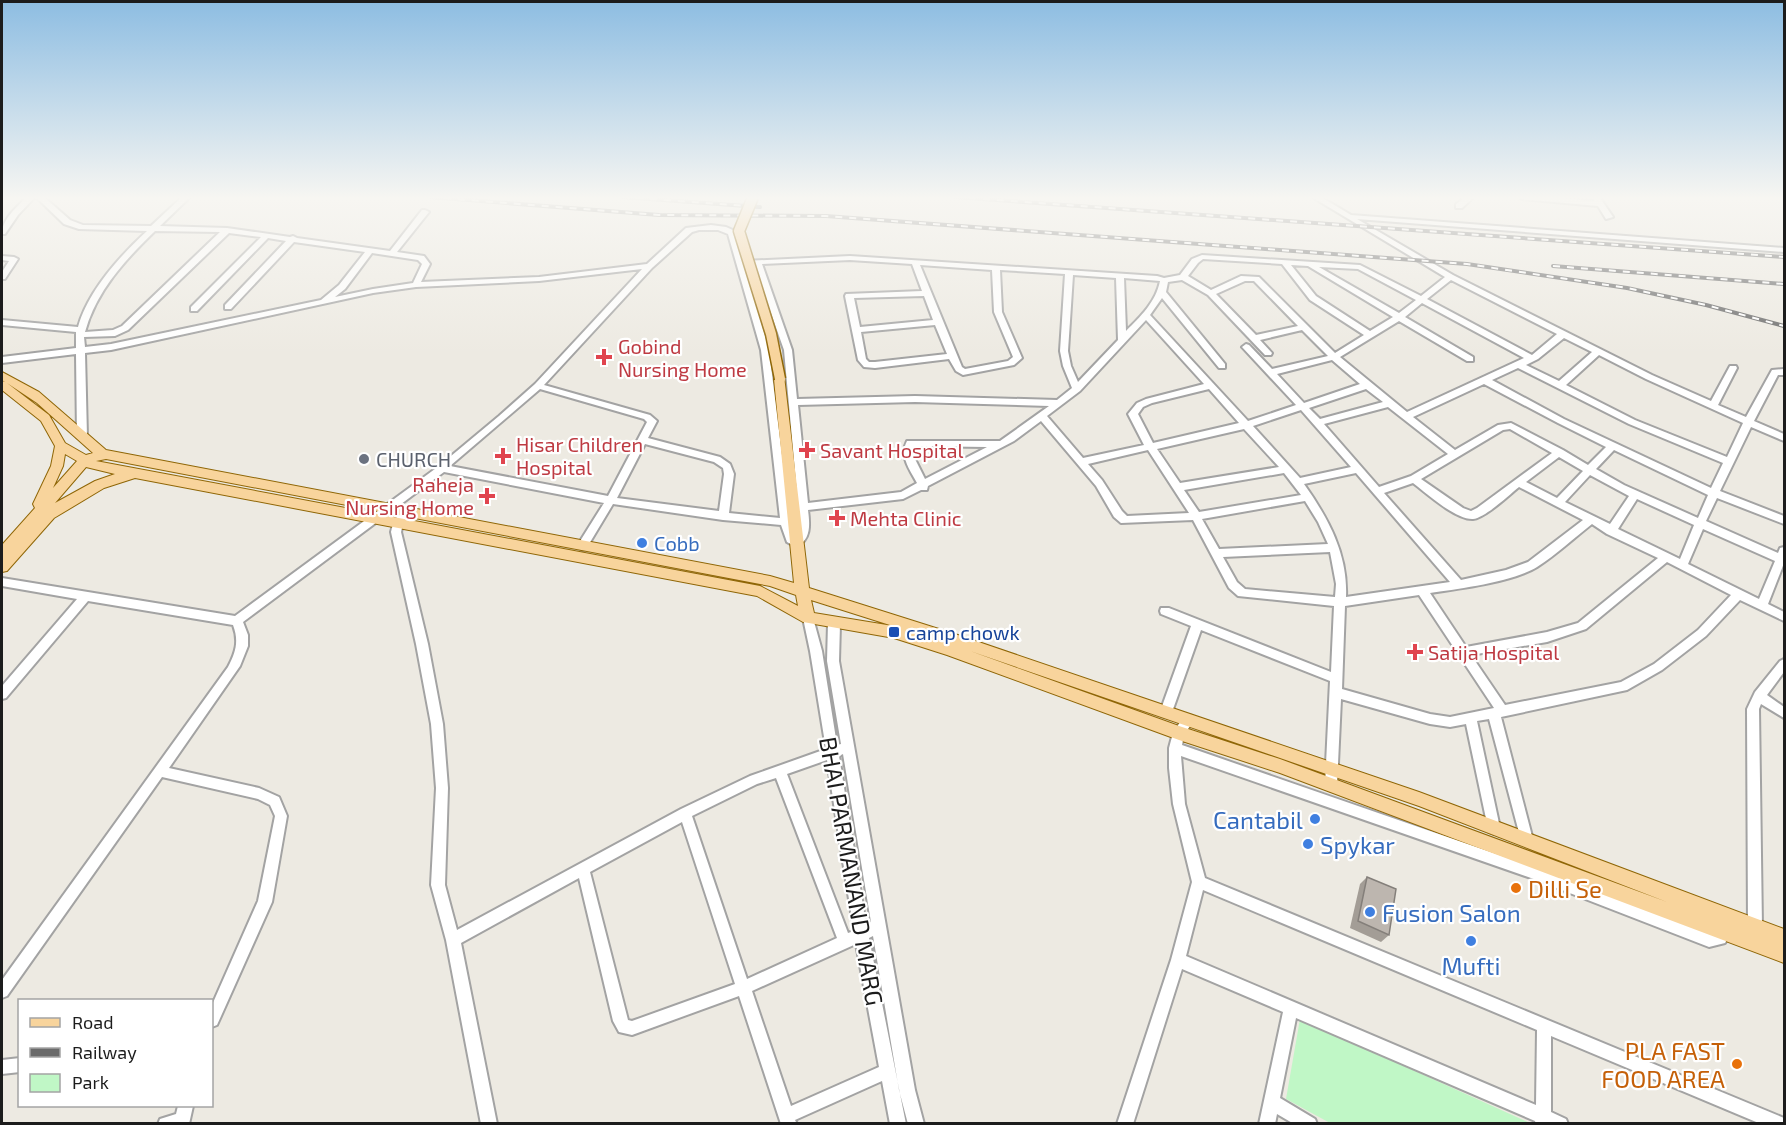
<svg xmlns="http://www.w3.org/2000/svg" width="1786" height="1125" font-family="'Exo 2',sans-serif">
  <rect width="100%" height="100%" fill="#edeae2"/>
  <path fill="#c0f7c6" d="M1300 1019 1530 1123H1330L1286 1099Z"/>
  <g fill="none" stroke-linecap="round" stroke-linejoin="round">
    <defs>
      <g id="minor">
        <path d="M27 197H35L18 215 5 234H2C2 219 17 207 27 197Z"/>
        <path d="M36 197H44L70 220 83 225 151 226 182 197H190L160 226 227 228 290 237 293 236 297 238 390 251 422 210H425L429 212 397 252 424 256 430 264 421 282 539 277 647 264 686 228 711 225 726 227 735 231 744 261 850 256 1157 276 1164 278 1180 275 1192 259 1202 255 1360 265 1421 296 1445 277 1312 197H1321L1351 215 1784 248V252L1357 219 1453 275 1652 375 1711 401 1730 366H1736L1737 368 1718 405 1746 417 1772 370 1784 369V375H1778L1754 421 1784 434V441L1751 427 1720 491 1784 516V524L1717 498 1706 521 1778 553 1780 548 1784 547V563L1768 604 1784 612V621L1740 600 1706 636 1662 670 1627 690 1501 717 1533 840 1532 844 1527 846 1522 844 1521 840 1489 719 1477 721 1500 828 1499 832 1494 834 1489 832 1488 828 1466 724 1450 727 1430 724 1341 699 1337 785 1335 789 1331 791 1327 789 1325 785 1330 681 1201 630 1172 712 1170 716 1166 717 1162 716 1160 712 1191 626 1161 614 1160 611 1161 608H1169L1331 672 1334 606 1238 596 1229 588 1193 520 1121 523 1114 517 1096 486 1041 421 1014 441 928 486 927 490H921L903 499 808 510C810 525 811 540 796 547L787 542 781 525 723 520 613 504 586 549 582 550 577 546 604 503 444 472 243 622 248 635V646L240 666 169 768 259 788 279 797 287 816 272 902 217 1025 212 1027V1005L258 901 275 816 270 805 258 799 162 777 7 996 2 998V980L228 667C236 652 239 641 233 625L88 601 6 698 2 699V686L77 599 2 586V578L235 616 439 466 499 416 535 384 642 269 539 281 416 287 373 293 111 350 85 353 87 437 82 440 77 437 76 354 2 363V357L76 348V332L2 325V320L78 327C88 291 120 256 147 231L79 229 64 224ZM699 230H718L728 234 761 350 780 518 729 513 734 474 730 464 720 457 648 438 657 421 650 415 544 385 652 268 692 232ZM155 231 220 232 122 326 113 330 85 332C96 291 126 259 155 231ZM229 233 261 237 191 307V311H197L268 238 286 241 225 305V309H231L294 242 365 252 339 285 321 300 111 344 85 347 84 337 115 336 128 330ZM372 253 418 260 422 264 413 283 373 289 335 297 345 289ZM1203 259 1282 264 1310 300 1364 335 1335 353 1259 277 1241 276 1211 290 1188 276 1198 263ZM850 260 912 264 922 291 846 294 845 296 858 360 864 367 875 368 949 359 956 371 963 375 1014 365 1022 358 1002 312 1000 270 1065 274 1060 351 1063 366 1072 388 1057 400 915 396 797 399 792 350 762 264ZM754 265 784 350 800 526 796 537 791 528 769 350 745 266ZM920 265 992 270 994 312 1013 357 1008 361 965 369 962 367ZM1291 265 1308 266 1393 317 1370 331 1316 296ZM1319 267 1358 269 1416 300 1399 313ZM1073 275 1116 278 1118 340 1078 382 1071 366 1068 351ZM1124 278 1160 281C1156 302 1140 317 1126 331ZM1182 280 1208 295 1265 355H1271L1272 353 1260 340 1302 330 1328 356 1272 369 1249 345 1246 344 1242 347 1296 405 1248 421 1150 315 1162 298 1219 368H1225V364L1166 292 1168 282ZM1451 280 1557 334 1532 355 1427 299ZM1245 281H1254L1298 326 1256 335 1216 294ZM924 296 933 320 860 327 854 298ZM1422 303 1524 358 1407 412 1340 357 1399 321 1467 361H1473V357L1405 317ZM1146 320 1204 384 1146 399 1137 403 1128 414 1144 445 1083 458 1047 416 1080 391ZM935 325 947 354 875 362H869L866 359 861 332ZM1564 338 1592 352 1559 381 1526 365 1538 359ZM1599 355 1646 379 1743 423 1727 457 1635 420 1566 385ZM1332 360 1360 384 1304 403 1277 374ZM1518 368 1629 424 1723 463 1711 488 1564 419 1492 380ZM1484 384 1558 423 1606 447 1588 465 1563 450 1511 423 1498 425 1455 450 1413 417ZM540 389 644 419 647 422 608 496 450 466ZM1209 389 1239 423 1153 443 1138 414 1143 407 1152 403ZM1366 389 1383 402 1320 419 1309 408ZM915 402 1049 406 1000 441H907C899 456 910 470 917 483L901 492 808 503 798 405ZM1388 407 1448 454 1411 476 1379 487 1324 424ZM1301 410 1351 467 1300 478 1253 426ZM1244 429 1279 467 1180 483 1157 449ZM1510 429 1552 453 1477 508 1471 511 1463 508 1421 479 1503 430ZM645 444 714 462 723 468 724 474 719 511 617 498ZM914 446 987 447 925 479 915 459ZM1148 450 1189 513 1127 516 1122 511 1102 480 1088 464ZM1614 450 1708 495 1698 518 1624 485 1596 469ZM1559 457 1583 471 1557 498 1526 482ZM1284 473 1301 495 1199 512 1184 490ZM1356 473 1450 582 1346 597C1348 554 1328 518 1304 484ZM1590 475 1629 496 1610 524 1565 502ZM1413 483C1426 493 1456 520 1473 519 1485 518 1509 495 1519 487L1583 520 1528 562 1506 570 1461 580 1384 493ZM1637 499 1694 525 1680 559 1618 529ZM1305 501 1318 522 1328 544 1219 549 1202 519ZM1592 524 1607 534 1658 558 1578 623 1547 632 1466 647 1430 593C1458 589 1513 582 1537 567 1556 555 1574 538 1592 524ZM1703 529 1775 561 1759 599 1688 564ZM1330 552 1336 584 1335 597 1245 589 1237 582 1223 557ZM1667 562 1731 595 1698 630 1654 664 1621 682 1505 705 1471 655 1547 642 1586 629ZM1419 595 1494 708 1450 717 1430 714 1342 689 1345 606Z"/>
        <path d="M1466 197H1474L1462 208H1456V204Z"/>
        <path d="M1518 197H1545L1594 201V198H1600L1613 217 1606 219 1598 206 1522 199Z"/>
        <path d="M2 256 14 257 18 259 5 279H2V272L9 261 2 260Z"/>
        <path d="M407 508 412 512 403 524 401 532 428 644 443 724 448 788 445 885 457 930 681 809 750 776 826 749 810 651 803 618 804 615H812L813 618 822 651 837 745 841 744 827 661 828 624 830 621 834 619 838 621 840 624 839 661 915 1090 924 1124H908L899 1090 873 936 869 938 906 1124H890L882 1081 795 1120 797 1124H781L739 996 632 1035 619 1032 613 1021 579 878 461 943 497 1124H481L446 940 431 885 436 788 431 724 416 644 391 532C393 523 397 512 407 508ZM843 754 871 922 866 925 839 756ZM827 760 854 931 848 933 787 774ZM776 778 837 938 747 979 692 816 757 784ZM682 822 735 984 632 1021 628 1020 590 872ZM856 944 879 1067 791 1106 752 991Z"/>
        <path d="M1784 659V672L1767 695 1784 707V718L1761 704 1759 709 1762 927 1760 932 1755 934 1750 932 1748 927 1747 709 1755 692 1780 661Z"/>
        <path d="M1188 715 1192 716 1194 720 1184 735 1182 745 1531 866 1709 933 1716 932 1720 926 1725 924 1730 926 1732 931 1725 943 1709 947 1531 878 1181 756 1185 804 1205 878 1784 1118V1124H1761L1551 1036V1112L1566 1119 1568 1124H1536L1535 1121 1296 1018 1280 1098 1315 1119 1317 1124H1294L1277 1114 1275 1124H1259L1283 1012 1182 969 1133 1124H1117L1171 960 1192 882 1173 804 1169 768V748L1173 733 1184 716ZM1203 890 1537 1030 1536 1105 1186 956Z"/>
        <path d="M20 1058V1072L2 1074V1060Z"/>
        <path d="M178 1106H193L189 1124H158L160 1119 176 1114Z"/>
      </g>
      <path id="major" d="M2 372 39 392 106 450 770 576 794 583 774 379 780 375 784 376 809 588 961 636 1419 792 1784 929V963L1280 773 1179 740 947 655 894 638 803 622 757 596 135 478 104 488 54 518 7 571 2 572V545L35 508 33 504 51 466 55 446 41 421 2 390V381L5 382 2 380ZM7 383 37 403 93 453 86 455 65 443 49 415ZM65 454 77 461 53 488 63 466ZM106 459 770 586 796 595 798 606 760 586 96 461ZM86 467 115 474 95 481 55 503ZM811 600 893 626 814 613ZM970 651 1419 806 1667 902 1280 759 1179 726Z"/>
    </defs>
    <use href="#minor" stroke="#a3a3a3" stroke-width="4"/>
    <use href="#major" stroke="#8f6606" stroke-width="2"/>
    <use href="#minor" fill="#fff" fill-rule="evenodd"/>
    <use href="#major" fill="#f8d49c" fill-rule="evenodd"/>
    <defs>
      <g id="rail">
        <path d="M430 197 659 215 826 216 1467 264 1627 288 1706 305 1784 326"/>
        <path d="M622 197 760 207"/>
        <path d="M955 197 1784 257"/>
        <path d="M1553 266 1784 284"/>
      </g>
    </defs>
    <use href="#rail" stroke="#6a6a6a" stroke-width="4"/>
    <use href="#rail" stroke="#fff" stroke-width="2" stroke-dasharray="7" stroke-linecap="butt"/>
    <defs>
      <path id="major-bridge" d="M753 197 739 231 771 334 780 379"/>
    </defs>
    <use href="#major-bridge" stroke="#8f6606" stroke-width="13" stroke-linecap="butt"/>
    <use href="#major-bridge" stroke="#f8d49c" stroke-width="10"/>
  </g>
  <path fill="#a39d96" d="M1367 877 1389 935 1381 942 1350 928 1360 884Z"/>
  <path fill="#bdb6af" stroke="#847f7a" stroke-width="1.5" d="M1367 877 1396 889 1389 935 1358 921Z"/>
  <linearGradient id="sky" x2="0" y2="1"><stop stop-color="#8dbde2"/><stop offset="0.56" stop-color="#f7f6f2"/><stop offset="1" stop-color="#f7f6f2" stop-opacity="0"/></linearGradient>
  <rect width="1786" height="354" fill="url(#sky)"/>
  <g fill="#e0444e" stroke="#fff" stroke-width="2">
    <path d="M601 348h6v6h6v6h-6v6h-6v-6h-6v-6h6z"/>
    <path d="M804 441h6v6h6v6h-6v6h-6v-6h-6v-6h6z"/>
    <path d="M500 447h6v6h6v6h-6v6h-6v-6h-6v-6h6z"/>
    <path d="M484 487h6v6h6v6h-6v6h-6v-6h-6v-6h6z"/>
    <path d="M834 509h6v6h6v6h-6v6h-6v-6h-6v-6h6z"/>
    <path d="M1412 643h6v6h6v6h-6v6h-6v-6h-6v-6h6z"/>
  </g>
  <circle fill="#6b7280" stroke="#fff" stroke-width="2" cx="364" cy="459" r="6"/>
  <g fill="#3f7fe0" stroke="#fff" stroke-width="2">
    <circle cx="642" cy="543" r="6"/>
    <circle cx="1315" cy="819" r="6"/>
    <circle cx="1308" cy="844" r="6"/>
    <circle cx="1370" cy="912" r="6"/>
    <circle cx="1471" cy="941" r="6"/>
  </g>
  <rect fill="#1a4fb4" stroke="#fff" stroke-width="2" x="888" y="626" width="12" height="12" rx="3"/>
  <g fill="#e8710a" stroke="#fff" stroke-width="2">
    <circle cx="1516" cy="888" r="6"/>
    <circle cx="1737" cy="1064" r="6"/>
  </g>
  <g text-anchor="middle" dominant-baseline="central" stroke-width="4.5" stroke-linejoin="round" paint-order="stroke">
    <g font-size="20" fill="#be3a42" stroke="#fff" text-anchor="start">
      <text x="618" y="346">Gobind<tspan x="618" dy="23">Nursing Home</tspan></text>
      <text x="516" y="444">Hisar Children<tspan x="516" dy="23">Hospital</tspan></text>
      <text x="820" y="450">Savant Hospital</text>
      <text x="474" y="484" text-anchor="end">Raheja<tspan x="474" dy="23">Nursing Home</tspan></text>
      <text x="850" y="518">Mehta Clinic</text>
      <text x="1428" y="652">Satija Hospital</text>
    </g>
    <g font-size="20" fill="#5b616d" stroke="#fff" text-anchor="start">
      <text x="376" y="459">CHURCH</text>
    </g>
    <g font-size="20" fill="#366cbe" stroke="#fff" text-anchor="start">
      <text x="654" y="543">Cobb</text>
    </g>
    <g font-size="20" fill="#164399" stroke="#fff" text-anchor="start">
      <text x="906" y="632">camp chowk</text>
    </g>
    <g font-size="24" fill="#366cbe" stroke="#fff" text-anchor="start">
      <text x="1303" y="819" text-anchor="end">Cantabil</text>
      <text x="1320" y="844">Spykar</text>
      <text x="1382" y="912">Fusion Salon</text>
      <text x="1471" y="965" text-anchor="middle">Mufti</text>
    </g>
    <g font-size="24" fill="#1c1c1c" stroke="#fff">
      <text transform="translate(852 871) rotate(80)">BHAI PARMANAND MARG</text>
    </g>
    <g font-size="24" fill="#c56008" stroke="#fff" text-anchor="start">
      <text x="1528" y="888">Dilli Se</text>
      <text x="1725" y="1050" text-anchor="end">PLA FAST<tspan x="1725" dy="28">FOOD AREA</tspan></text>
    </g>
  </g>
  <rect width="1786" height="1125" fill="none" stroke="#1c1c1c" stroke-width="6"/>
  <rect x="18" y="999" width="195" height="108" fill="#ffffff" stroke="#a4a4a4" stroke-width="1.5"/>
  <rect x="30" y="1018" width="30" height="9" fill="#f8d49c" stroke="#a4a4a4" stroke-width="1.5"/>
  <text x="72" y="1029" font-size="18" fill="#1c1c1c">Road</text>
  <rect x="30" y="1048" width="30" height="9" fill="#6a6a6a" stroke="#a4a4a4" stroke-width="1.5"/>
  <text x="72" y="1059" font-size="18" fill="#1c1c1c">Railway</text>
  <rect x="30" y="1074" width="30" height="18" fill="#c0f7c6" stroke="#a4a4a4" stroke-width="1.5"/>
  <text x="72" y="1089" font-size="18" fill="#1c1c1c">Park</text>
</svg>
